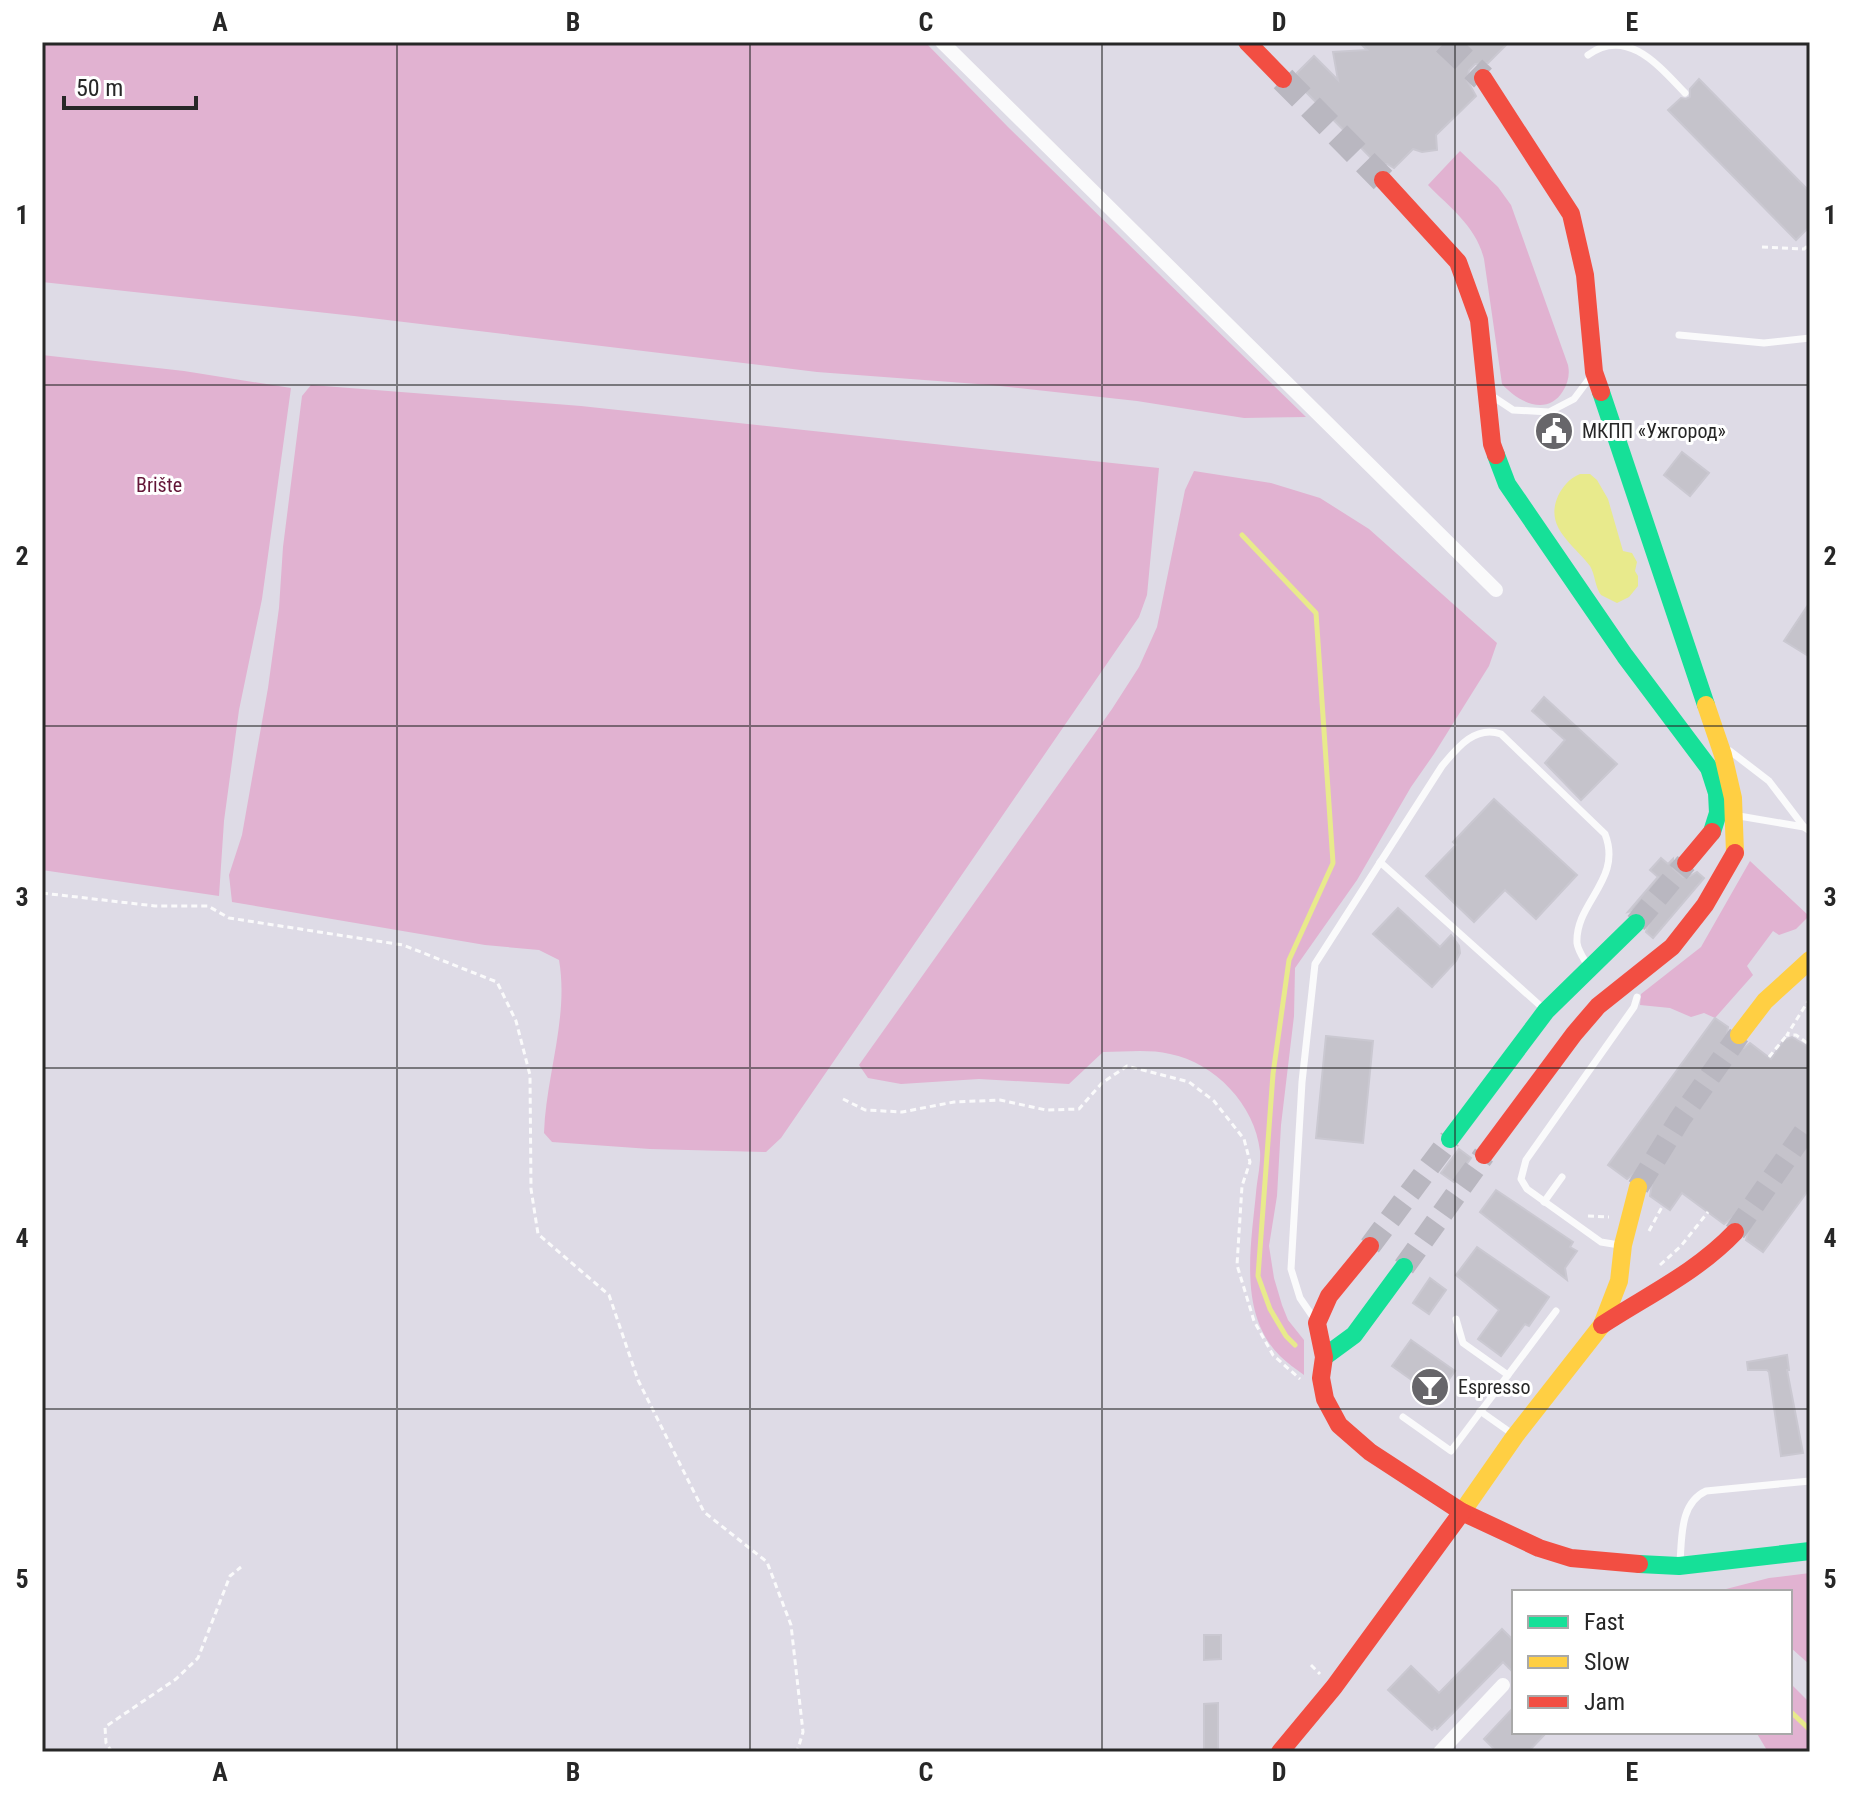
<svg xmlns="http://www.w3.org/2000/svg" width="1852" height="1794" font-family="'Roboto Condensed',sans-serif">
  <rect width="100%" height="100%" fill="#dedbe6"/>
  <g fill="#e1b2d1">
    <path d="M42 42H925L1008 127 1306 417 1244 418 1137 401 991 385 817 372 354 316 42 282Z"/>
    <path d="M1460 151 1498 187 1511 205 1568 365C1570 374 1568 383 1563 391 1547 417 1518 402 1502 384L1484 259C1476 226 1450 208 1428 185Z"/>
    <path d="M42 355 184 371 291 388 262 599 239 710 224 821 219 896 42 870Z"/>
    <path d="M311 385 581 406 1159 468 1147 595 1139 617 781 1138 766 1152 650 1149 552 1142 544 1133C546 1075 569 1017 559 960L539 950 485 945 232 902 229 875 242 835 268 688 279 608 283 547 302 396Z"/>
    <path d="M1194 471 1271 483 1320 498 1369 529 1497 643 1489 666 1434 754 1411 787 1357 880 1295 968 1294 1016 1281 1125 1277 1196 1269 1246 1274 1278 1282 1305 1288 1320 1304 1340V1375C1296 1369 1287 1363 1280 1356 1238 1314 1251 1246 1256 1193 1257 1180 1261 1164 1260 1151 1255 1105 1215 1063 1170 1054 1149 1049 1125 1052 1103 1052L1069 1084 979 1079 901 1084 868 1078 859 1065 1112 709 1139 667 1157 627 1185 490Z"/>
    <path d="M1750 861 1809 916 1796 929 1779 935 1773 931 1747 966 1753 975 1715 1018 1704 1013 1691 1017 1670 1008 1640 1005 1641 994 1701 947Z"/>
    <path d="M1810 1573V1665L1790 1647V1592H1729L1726 1589 1769 1578Z"/>
    <path d="M1790 1683 1810 1703V1752H1768L1756 1732H1790Z"/>
  </g>
  <path fill="#e8ea8c" d="M1580 474H1590L1597 480 1608 499 1623 551 1632 553 1637 562 1635 571 1638 576V586L1629 597 1617 603 1601 595C1595 587 1595 574 1590 566 1574 544 1544 528 1558 496 1563 486 1570 478 1580 474Z"/>
  <g fill="none" stroke-linecap="round" stroke-linejoin="round">
    <g stroke="#e8ea8c" stroke-width="5">
      <path d="M1242 535 1316 613 1333 863 1289 960 1273 1074 1258 1276 1270 1309 1286 1336 1295 1345"/>
      <path d="M1790 1711 1810 1730"/>
    </g>
  </g>
  <g fill="#c5c3cb" stroke="#cac8d1" stroke-width="2">
    <path d="M1359 42H1509L1488 63 1475 64 1469 70 1467 80 1476 96 1436 135 1437 150 1422 152 1413 149 1394 168 1387 164 1378 165 1298 84 1297 73 1314 56 1338 80 1333 52 1367 50Z"/>
    <path d="M1699 79 1810 192V226L1796 240 1668 110 1681 98 1686 99 1690 97V89Z"/>
    <path d="M1682 452 1709 473 1690 496 1664 475Z"/>
    <path d="M1810 602V657L1784 641Z"/>
    <path d="M1544 697 1617 764 1581 800 1545 763 1565 740 1532 711Z"/>
    <path d="M1494 799 1577 875 1536 919 1505 890 1474 922 1426 876 1456 845 1453 842Z"/>
    <path d="M1661 858 1668 864 1673 859V868L1683 877 1690 876 1697 872 1704 878 1653 938 1646 932 1650 920 1646 914 1639 909 1628 912 1658 877 1650 870Z"/>
    <path d="M1398 908 1440 947 1451 935 1459 946 1460 953 1456 961 1432 987 1373 934Z"/>
    <path d="M1715 1018 1728 1027 1726 1040 1736 1049 1744 1048 1750 1043 1771 1059 1784 1040 1792 1037 1810 1048V1188L1763 1252 1746 1240 1749 1229 1744 1221 1732 1218 1724 1224 1682 1193 1670 1210 1650 1196 1652 1184 1647 1177 1635 1173 1627 1179 1608 1165Z"/>
    <path d="M1326 1036 1373 1041 1363 1143 1316 1138Z"/>
    <path d="M1459 1149 1471 1158 1454 1182 1441 1173Z"/>
    <path d="M1496 1190 1573 1242 1570 1247 1577 1251 1565 1268 1567 1280 1480 1212Z"/>
    <path d="M1477 1247 1549 1297 1529 1326 1525 1324 1501 1356 1478 1339 1499 1310 1456 1275Z"/>
    <path d="M1430 1278 1446 1290 1429 1314 1413 1303Z"/>
    <path d="M1411 1340 1455 1371 1436 1397 1392 1366Z"/>
    <path d="M1787 1355 1789 1370H1787L1803 1453 1781 1456 1769 1372 1767 1370H1748L1747 1362Z"/>
    <path d="M1502 1629 1514 1641V1673L1503 1662 1437 1729 1435 1727 1432 1730 1388 1690 1411 1666 1439 1693Z"/>
    <path d="M1204 1635H1221V1659L1204 1660Z"/>
    <path d="M1218 1703V1752H1204V1704Z"/>
    <path d="M1514 1707V1732H1547L1528 1752H1497L1484 1739Z"/>
  </g>
  <g fill="none" stroke-linecap="round" stroke-linejoin="round">
    <g stroke="#b9b7c0" stroke-width="22" stroke-dasharray="22 11" stroke-linecap="butt">
      <path d="M1636 923 1686 863"/>
      <path d="M1638 1187 1680 1119 1739 1035"/>
      <path d="M1735 1232 1810 1124"/>
      <path d="M1370 1246 1450 1139"/>
      <path d="M1404 1267 1484 1155"/>
    </g>
    <g stroke="#b9b7c0" stroke-width="26" stroke-dasharray="26 13" stroke-linecap="butt">
      <path d="M1445 42 1483 78"/>
      <path d="M1283 79 1383 180"/>
    </g>
    <g stroke="#fafafb" stroke-width="3" stroke-dasharray="6 4" stroke-linecap="butt">
      <path d="M1762 247 1804 249 1810 244"/>
      <path d="M42 893 155 906H208L229 918 403 945 497 982 516 1021 530 1075 531 1189 538 1234 609 1295 638 1380 704 1512 767 1562 791 1625 803 1732 797 1752"/>
      <path d="M1810 998 1787 1035H1796L1810 1045"/>
      <path d="M1769 1057 1787 1035"/>
      <path d="M843 1099 865 1110 902 1112 954 1102 1000 1100 1046 1110 1079 1109 1102 1083 1127 1066 1189 1082 1214 1101 1244 1139 1250 1162 1242 1186 1237 1265 1254 1321 1273 1355 1300 1379"/>
      <path d="M1588 1216 1609 1217"/>
      <path d="M1649 1231 1663 1205"/>
      <path d="M1660 1265 1681 1246 1708 1212"/>
      <path d="M1311 1665 1320 1674"/>
      <path d="M112 1752 106 1743 105 1727 176 1679 198 1658 230 1576 241 1567"/>
    </g>
    <g stroke="#fafafb" stroke-width="7">
      <path d="M1588 55C1627 26 1660 67 1685 93"/>
      <path d="M1679 335 1764 343 1810 338"/>
      <path d="M1495 398 1513 410 1549 412 1574 399 1589 379"/>
      <path d="M1730 751 1769 781 1804 827"/>
      <path d="M1739 816 1804 827 1810 831"/>
      <path d="M1380 862 1545 1010"/>
      <path d="M1544 1202 1562 1177"/>
      <path d="M1619 1245 1601 1242 1527 1189 1521 1179 1526 1160 1634 1007 1637 997"/>
      <path d="M1313 1317 1300 1298 1291 1269 1302 1082 1315 964 1442 766C1457 748 1475 725 1501 734L1605 834C1623 880 1575 902 1577 943 1578 951 1584 959 1588 966"/>
      <path d="M1456 1319 1463 1343 1508 1375"/>
      <path d="M1480 1411 1514 1435"/>
      <path d="M1403 1417 1451 1451 1556 1311"/>
      <path d="M1680 1562C1682 1536 1680 1503 1706 1491L1810 1481"/>
    </g>
    <g stroke="#fafafb" stroke-width="14">
      <path d="M942 42 1496 590"/>
      <path d="M1440 1752 1503 1685"/>
    </g>
    <g stroke="#16e098" stroke-width="18">
      <path d="M1601 392 1706 705"/>
      <path d="M1496 455 1507 484 1625 656 1709 768 1717 793 1718 813 1712 832"/>
      <path d="M1450 1139 1546 1011 1636 923"/>
      <path d="M1324 1357 1354 1335 1404 1267"/>
      <path d="M1639 1564 1679 1566 1810 1551"/>
    </g>
    <g stroke="#ffcf43" stroke-width="18">
      <path d="M1706 705 1723 755 1733 798 1735 853"/>
      <path d="M1739 1035 1765 1001 1810 960"/>
      <path d="M1462 1512 1515 1436 1602 1325 1619 1281 1623 1245 1638 1187"/>
    </g>
    <g stroke="#f24e42" stroke-width="18">
      <path d="M1247 42 1283 79"/>
      <path d="M1483 78 1571 214 1585 275 1594 372 1601 392"/>
      <path d="M1383 180 1458 262 1479 320 1492 444 1496 455"/>
      <path d="M1686 863 1712 832"/>
      <path d="M1484 1155 1574 1034 1598 1006 1672 947 1705 905 1735 853"/>
      <path d="M1370 1246 1329 1296 1317 1323 1324 1357 1321 1378 1325 1399 1339 1425 1370 1452 1462 1512 1539 1548 1571 1558 1639 1564"/>
      <path d="M1602 1325C1648 1295 1697 1272 1735 1232"/>
      <path d="M1280 1752 1334 1687 1462 1512"/>
    </g>
  </g>
  <path fill="none" stroke="#272727" stroke-width="2" stroke-opacity="0.55" d="M397 42V1752M750 42V1752M1102 42V1752M1455 42V1752M42 385H1810M42 726H1810M42 1068H1810M42 1409H1810"/>
  <defs>
    <symbol id="civic-disc" viewBox="-11 -11 22 22"><circle r="9.5" fill="#67666a" stroke="#fff"/><path d="M-.6-6.5H3V-4.5H.6V-3L4-1V1h2V6H-6V1h2V-1L-.6-3ZM-1.2 2.5V6h2.4V2.5Z" fill="#fff"/></symbol>
    <symbol id="bar-disc" viewBox="-11 -11 22 22"><circle r="9.5" fill="#67666a" stroke="#fff"/><path d="M-6-5H6L.8 .8V4.5H3.5V6h-7V4.5H-.8V.8Z" fill="#fff"/></symbol>
  </defs>
  <g fill-rule="evenodd">
    <use href="#civic-disc" x="1532" y="409" width="44" height="44"/>
    <use href="#bar-disc" x="1408" y="1365" width="44" height="44"/>
  </g>
  <g text-anchor="middle" dominant-baseline="central" stroke-width="6" stroke-linejoin="round" paint-order="stroke">
    <g font-size="20" fill="#272727" stroke="#fff" text-anchor="start">
      <text x="1582" y="431">МКПП «Ужгород»</text>
      <text x="1458" y="1387">Espresso</text>
    </g>
    <g font-size="20" fill="#631738" stroke="#fff">
      <text x="159" y="485">Brište</text>
    </g>
  </g>
  <rect width="1852" height="1794" fill="none" stroke="#ffffff" stroke-width="88"/>
  <rect x="1512" y="1590" width="280" height="144" fill="#ffffff" stroke="#a9a9a9" stroke-width="2"/>
  <rect x="1528" y="1616" width="40" height="12" fill="#16e098" stroke="#a9a9a9" stroke-width="2"/>
  <text x="1584" y="1630" font-size="24" fill="#272727">Fast</text>
  <rect x="1528" y="1656" width="40" height="12" fill="#ffcf43" stroke="#a9a9a9" stroke-width="2"/>
  <text x="1584" y="1670" font-size="24" fill="#272727">Slow</text>
  <rect x="1528" y="1696" width="40" height="12" fill="#f24e42" stroke="#a9a9a9" stroke-width="2"/>
  <text x="1584" y="1710" font-size="24" fill="#272727">Jam</text>
  <path d="M64 96v12h132v-12" fill="none" stroke="#272727" stroke-width="4"/>
  <text x="76" y="96" font-size="24" fill="#272727" stroke="#ffffff" stroke-width="6" paint-order="stroke">50 m</text>
  <rect x="44" y="44" width="1764" height="1706" fill="none" stroke="#272727" stroke-width="3"/>
  <g font-size="26" text-anchor="middle" font-weight="bold" fill="#272727">
    <text x="220" y="31">A</text>
    <text x="573" y="31">B</text>
    <text x="926" y="31">C</text>
    <text x="1279" y="31">D</text>
    <text x="1632" y="31">E</text>
    <text x="22" y="224">1</text>
    <text x="1830" y="224">1</text>
    <text x="22" y="565">2</text>
    <text x="1830" y="565">2</text>
    <text x="22" y="906">3</text>
    <text x="1830" y="906">3</text>
    <text x="22" y="1247">4</text>
    <text x="1830" y="1247">4</text>
    <text x="22" y="1588">5</text>
    <text x="1830" y="1588">5</text>
    <text x="220" y="1781">A</text>
    <text x="573" y="1781">B</text>
    <text x="926" y="1781">C</text>
    <text x="1279" y="1781">D</text>
    <text x="1632" y="1781">E</text>
  </g>
</svg>
